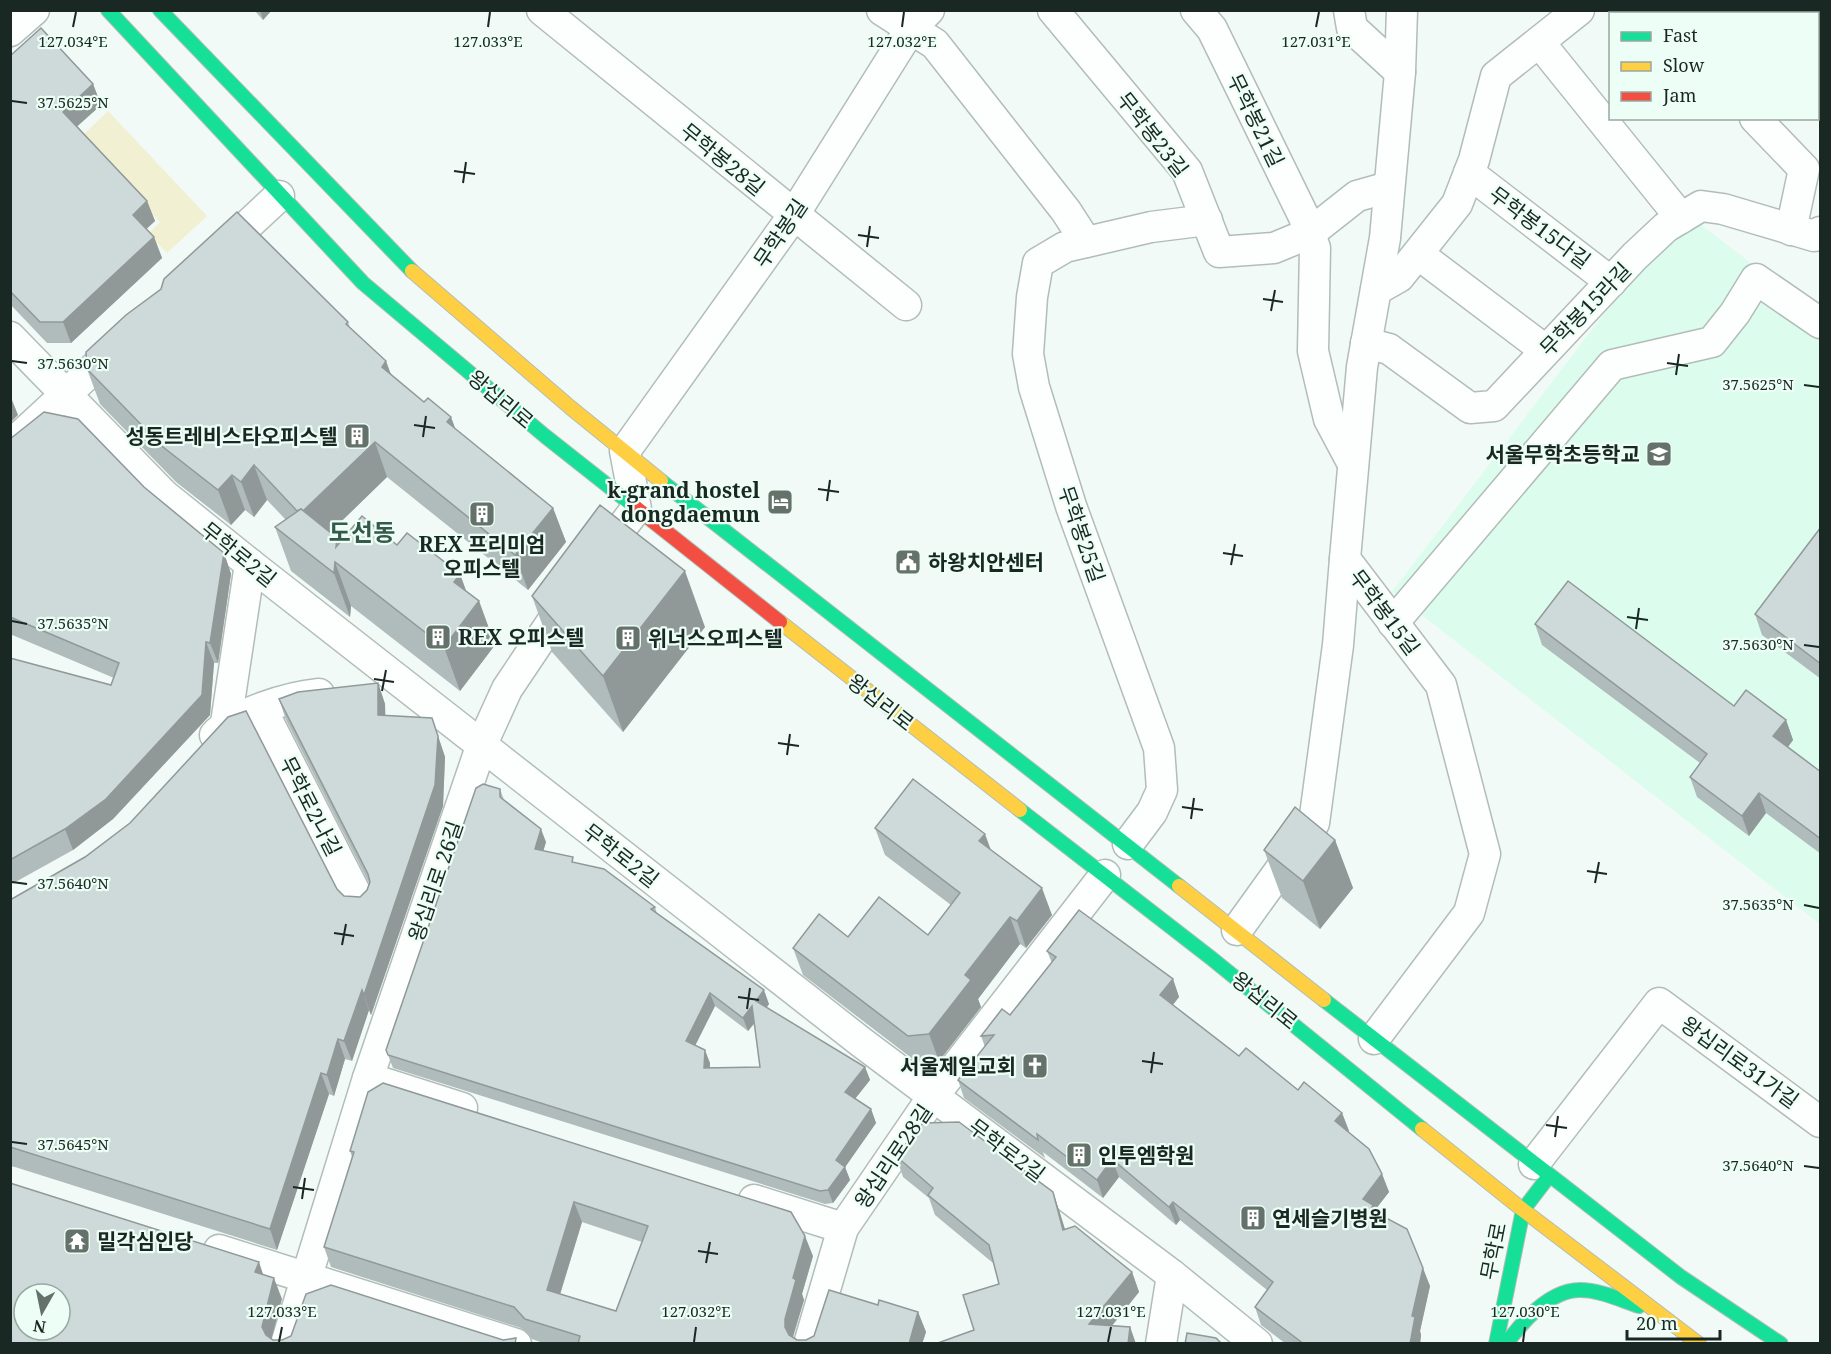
<svg xmlns="http://www.w3.org/2000/svg" width="1831" height="1354" font-family="'Noto Serif','Noto Sans KR',serif">
  <rect width="100%" height="100%" fill="#f1faf6"/>
  <path fill="#dcfcee" d="M1700 224 1820 316V924L1392 592 1645 260Z"/>
  <path fill="#f1f0d2" d="M108 111 207 216 167 253 148 234 160 222 81 137Z"/>
  <g fill="none" stroke-linecap="round" stroke-linejoin="round">
    <defs>
      <g id="street">
        <path d="M542 10 906 305"/>
        <path d="M882 10 935 44 1066 211 1086 242"/>
        <path d="M1053 10 1187 171 1219 252 1274 248 1310 233 1357 196 1389 187"/>
        <path d="M1196 10 1212 29 1304 217 1315 248 1313 351 1329 419 1353 464"/>
        <path d="M1349 10 1352 28 1400 72"/>
        <path d="M1661 10 1664 14"/>
        <path d="M1818 19 1820 23"/>
        <path d="M10 31 34 10"/>
        <path d="M1539 42 1681 218"/>
        <path d="M1755 118 1804 169 1791 230"/>
        <path d="M1469 173 1611 282"/>
        <path d="M220 251 279 196"/>
        <path d="M1418 254 1545 350"/>
        <path d="M1376 290 1399 277 1457 204 1474 160 1496 76 1579 10"/>
        <path d="M10 337 164 495 250 564 861 1042 1172 1275 1257 1344"/>
        <path d="M1366 343 1389 349 1470 408 1494 406 1635 256 1666 227 1701 206 1723 209 1814 236 1820 232"/>
        <path d="M10 446 119 345"/>
        <path d="M600 556 636 509 625 451 793 216 911 28 929 10"/>
        <path d="M1393 623 1612 365 1712 342 1735 313 1756 279 1820 323"/>
        <path d="M262 710 360 902"/>
        <path d="M226 723 250 564"/>
        <path d="M215 735C235 713 289 697 319 694"/>
        <path d="M1128 844 1152 812 1162 790 1159 748 1071 506 1034 387 1028 354 1032 297 1038 263 1065 247 1151 227 1207 220"/>
        <path d="M1237 930 1314 823 1338 645 1345 559"/>
        <path d="M1374 1039 1469 913 1485 854 1441 685 1345 559 1362 367 1385 238 1400 72 1402 10"/>
        <path d="M368 1078 462 1108"/>
        <path d="M1534 1164 1659 1003 1820 1122"/>
        <path d="M754 1200 843 1228"/>
        <path d="M219 1250 516 1344"/>
        <path d="M286 1344 368 1078 482 744 507 689 568 598"/>
        <path d="M809 1344 843 1228 934 1095 1105 875"/>
        <path d="M1161 1344 1172 1275"/>
      </g>
      <g id="fast">
        <path d="M108 10 363 283 545 436 635 507"/>
        <path d="M160 10 412 271"/>
        <path d="M661 481 1179 886"/>
        <path d="M1020 810 1211 958 1422 1129"/>
        <path d="M1324 1000 1681 1277 1781 1344"/>
        <path d="M1496 1344 1523 1210 1549 1176"/>
        <path d="M1506 1344C1522 1322 1550 1290 1580 1290 1600 1290 1621 1300 1639 1306"/>
      </g>
      <g id="slow">
        <path d="M412 271 571 408 661 481"/>
        <path d="M780 622 1020 810"/>
        <path d="M1179 886 1324 1000"/>
        <path d="M1422 1129 1523 1210 1699 1344"/>
      </g>
      <path id="jam" d="M635 507 780 622"/>
    </defs>
    <use href="#street" stroke="#b2bdb8" stroke-width="33"/>
    <use href="#fast" stroke="#b2bdb8" stroke-width="16"/>
    <use href="#slow" stroke="#b2bdb8" stroke-width="16"/>
    <use href="#jam" stroke="#b2bdb8" stroke-width="16"/>
    <use href="#street" stroke="#fdfefe" stroke-width="30"/>
    <use href="#fast" stroke="#16e098" stroke-width="14"/>
    <use href="#slow" stroke="#ffcf43" stroke-width="14"/>
    <use href="#jam" stroke="#f24e42" stroke-width="14"/>
  </g>
  <g fill="#b0bbbb" fill-rule="evenodd">
    <path d="M254 10H272L263 20Z"/>
    <path d="M10 56 93 84 101 105 77 126 147 201 155 221 146 229 154 237 162 258 71 343H47L10 304Z"/>
    <path d="M161 289 348 322 350 328 391 375 456 429 553 508 566 542 528 590 387 477 330 532 337 538 339 544 397 545 460 574 466 591 479 601 495 645 460 691 351 606 350 617 291 571 275 527 286 520 267 500 254 517 245 510 231 525 176 482 100 404 87 369Z"/>
    <path d="M10 439 144 487 224 553 231 574 218 663H214L210 715 113 819 73 850 10 885V658L111 685 114 678 10 634Z"/>
    <path d="M1821 527V679L1762 635 1755 614Z"/>
    <path d="M532 596 705 627 623 732 552 652Z"/>
    <path d="M1535 624 1734 706 1786 720 1793 740 1788 747 1821 772V854L1766 813 1749 836 1697 797 1690 777 1700 763 1542 645Z"/>
    <path d="M378 683 385 704V715L432 718 445 757 443 806 371 1015 369 1010 352 1061 345 1059 334 1096 329 1094 277 1250 15 1167 10 1166V900L337 889 344 896 360 897 367 890 369 883 286 720 279 699Z"/>
    <path d="M500 789 504 800 546 842 543 851 575 863 655 907 657 914 769 1004 766 1008 865 1067 870 1080 855 1099 871 1109 876 1123 845 1167 850 1180 833 1203 825 1204 393 1068 386 1050ZM715 1006 748 1031 755 1023 760 1067H710V1063L695 1045Z"/>
    <path d="M875 828 990 849 1052 915 1026 948 1020 944 978 999 981 1007 939 1061 918 1063 803 975 793 948 848 937 928 935 951 905 885 855Z"/>
    <path d="M1335 840 1353 888 1320 929 1282 898 1264 850Z"/>
    <path d="M1047 951 1173 979 1179 997 1173 1005 1239 1056 1298 1090 1342 1113 1349 1131 1348 1132 1382 1174 1389 1192 1375 1210 1376 1213 1430 1286 1420 1331 1421 1335 1420 1344H1286L1261 1325 1255 1307 1267 1290 1180 1220 1176 1225 1119 1177 1103 1198 1043 1152 1045 1158 964 1098 958 1080 985 1047 981 1036 1010 1015 1052 963Z"/>
    <path d="M350 1151 813 1256 802 1294 804 1300 793 1338 797 1340H806L878 1305 918 1312 926 1332 922 1344H546L532 1339 521 1328 331 1267 324 1247 352 1157ZM582 1222 642 1242 616 1311 560 1294Z"/>
    <path d="M896 1156 1053 1192 1065 1229 1132 1272 1139 1292 1112 1326 1130 1327 1136 1344H935L974 1330 999 1284 993 1263 935 1215 929 1198 903 1177Z"/>
  </g>
  <g fill="#909998">
    <path d="M260 10H272L263 20Z"/>
    <path d="M93 84 101 105 71 132 63 112Z"/>
    <path d="M147 201 155 221 140 235 133 215Z"/>
    <path d="M154 237 162 258 71 343 63 322Z"/>
    <path d="M386 361 399 396 382 367Z"/>
    <path d="M10 395 18 415 10 423Z"/>
    <path d="M451 417 464 452 447 422Z"/>
    <path d="M375 442 387 477 313 549 300 514Z"/>
    <path d="M254 465 267 500 254 517 241 482Z"/>
    <path d="M232 475 245 510 231 525 218 490Z"/>
    <path d="M553 508 566 542 528 590 515 555Z"/>
    <path d="M224 553 231 574 218 663 210 643Z"/>
    <path d="M335 562 351 606 350 617 334 573Z"/>
    <path d="M685 571 705 627 623 732 603 676Z"/>
    <path d="M460 574 473 610 479 601 495 645 460 691 444 647 454 582Z"/>
    <path d="M206 642 214 663 210 715 113 819 73 850 65 829Z"/>
    <path d="M378 683 385 704 386 735 378 715Z"/>
    <path d="M432 718 445 757 443 806 371 1015 364 995Z"/>
    <path d="M1786 720 1793 740 1781 756 1773 736Z"/>
    <path d="M1759 793 1766 813 1749 836 1742 816Z"/>
    <path d="M541 829 546 842 540 862 535 849Z"/>
    <path d="M985 834 995 861 979 841Z"/>
    <path d="M1335 840 1353 888 1320 929 1303 881Z"/>
    <path d="M1042 888 1052 915 1026 948 1017 921Z"/>
    <path d="M1010 917 1020 944 978 999 981 1007 939 1061 929 1034 965 975Z"/>
    <path d="M1173 979 1179 997 1166 1013 1160 995Z"/>
    <path d="M362 990 369 1010 352 1061 344 1041Z"/>
    <path d="M764 990 769 1004 761 1015 756 1001Z"/>
    <path d="M710 993 715 1006 691 1054 686 1041Z"/>
    <path d="M752 1006 757 1019 748 1031 743 1018Z"/>
    <path d="M338 1039 345 1059 334 1096 327 1075Z"/>
    <path d="M705 1050 710 1063 709 1081 704 1068Z"/>
    <path d="M865 1067 870 1080 850 1105 845 1092Z"/>
    <path d="M321 1073 329 1094 277 1250 270 1229Z"/>
    <path d="M871 1109 876 1123 841 1173 845 1167 850 1180 833 1203 828 1190 836 1160Z"/>
    <path d="M1342 1113 1349 1131 1342 1139 1335 1121Z"/>
    <path d="M1112 1159 1119 1177 1103 1198 1097 1180Z"/>
    <path d="M1382 1174 1389 1192 1375 1210 1380 1223 1363 1199Z"/>
    <path d="M1053 1192 1060 1213 1071 1250 1063 1230Z"/>
    <path d="M574 1202 582 1222 555 1311 547 1290Z"/>
    <path d="M1173 1202 1180 1220 1176 1225 1169 1207Z"/>
    <path d="M805 1236 813 1256 802 1294 804 1300 792 1339V1344L785 1327V1319L793 1278Z"/>
    <path d="M259 1262 266 1283 255 1272Z"/>
    <path d="M1423 1268 1430 1286 1420 1331 1421 1335 1420 1344H1410L1412 1316Z"/>
    <path d="M1132 1272 1139 1292 1097 1344 1089 1324Z"/>
    <path d="M274 1278 282 1299 270 1344 262 1327Z"/>
    <path d="M918 1312 926 1332 922 1344H909Z"/>
    <path d="M1130 1327 1136 1344H1128Z"/>
  </g>
  <g fill="#cddad9" stroke="#909998" stroke-width="1.5" fill-rule="evenodd">
    <path d="M41 28 93 84 63 112 147 201 133 215 154 237 63 322H40L10 291V56Z"/>
    <path d="M237 212 348 322 346 324 386 361 382 367 424 402 428 398 451 417 447 422 553 508 515 555 375 442 303 511 301 509 297 511 254 465 241 482 232 475 218 490 163 447 87 369 86 352 126 315 161 289 164 279Z"/>
    <path d="M44 412 78 419 144 487 224 553 210 643 206 642 202 695 106 799 65 829 10 860V658L111 685 119 663 10 617V439Z"/>
    <path d="M600 505 685 571 603 676 532 596Z"/>
    <path d="M301 509 337 538 336 547 362 516 397 545 407 533 460 574 454 582 479 601 444 647 335 562 334 573 275 527Z"/>
    <path d="M1821 527V664L1755 614Z"/>
    <path d="M1568 581 1734 706 1746 690 1786 720 1773 736 1821 772V839L1759 793 1742 816 1690 777 1707 754 1535 624Z"/>
    <path d="M378 683V715L432 718 438 736 435 785 364 995 362 990 344 1041 338 1039 327 1075 321 1073 270 1229 10 1147V900L85 857 130 823 228 717 246 711 337 889 344 896 360 897 367 890 370 882 368 874 279 699 298 692Z"/>
    <path d="M913 779 985 834 979 841 1042 888 1017 921 1010 917 965 975 971 980 929 1034 908 1036 793 948 819 914 848 937 879 897 928 935 960 893 875 828Z"/>
    <path d="M483 784 500 789V797L541 829 535 849 573 857 572 862 604 869 655 907 651 909 764 990 756 1001 865 1067 845 1092 871 1109 836 1160 845 1167 828 1190 820 1191 388 1055 386 1050 476 788ZM710 993 743 1018 752 1006 760 1067 704 1068 705 1050 686 1041Z"/>
    <path d="M1295 807 1335 840 1303 881 1264 850Z"/>
    <path d="M1079 910 1173 979 1160 995 1239 1056 1246 1048 1298 1090 1304 1082 1342 1113 1335 1121 1369 1149 1382 1174 1363 1199 1373 1205 1371 1210 1407 1229 1423 1268 1412 1316 1415 1317 1410 1344H1304L1255 1307 1273 1282 1173 1202 1169 1207 1112 1159 1097 1180 1037 1134 1038 1140 958 1080 994 1035 981 1036 1002 1009 1010 1015 1056 957 1047 951Z"/>
    <path d="M383 1083 791 1212 805 1236 793 1278 796 1280 785 1319V1327L789 1335 797 1340H806L814 1336 829 1290 878 1305 879 1300 918 1312 909 1344H578L580 1336 525 1319 514 1307 324 1247 354 1152 350 1151 368 1092ZM574 1202 648 1226 616 1311 547 1290Z"/>
    <path d="M959 1122 1053 1192 1063 1230 1075 1226 1132 1272 1089 1324 1130 1327 1128 1344H935L974 1330 963 1295 999 1284 989 1245 928 1195 933 1188 896 1156 923 1123Z"/>
    <path d="M10 1183 259 1262 255 1272 274 1278 262 1327 266 1335 273 1340H282L291 1336 306 1294 331 1285 503 1340 516 1338 515 1344H10ZM24 1294H60V1330H24Z"/>
    <path d="M1187 1333 1216 1338 1222 1344H1185Z"/>
  </g>
  <path fill="none" stroke="#192822" stroke-width="2" d="M73 27 76 12M488 27 490 12M902 27 904 12M1316 27 1319 12M12 101 27 103M454 171 475 174M463 183 466 162M858 235 879 238M867 247 870 226M1263 299 1283 302M1271 311 1275 290M12 361 27 363M1667 363 1688 366M1676 375 1679 354M1804 385 1819 387M414 425 435 428M423 437 426 416M818 489 839 492M827 501 830 480M1223 553 1243 556M1231 565 1235 544M1627 617 1648 620M12 621 27 624M1636 629 1639 608M1804 645 1819 647M374 679 394 682M382 691 386 670M778 743 799 746M787 755 790 734M1182 807 1203 810M1191 819 1194 798M1587 871 1607 874M12 882 27 884M1595 883 1599 862M1804 905 1819 908M334 933 354 936M342 945 346 924M738 997 759 1000M747 1009 750 988M1142 1061 1163 1064M1151 1073 1154 1052M1546 1125 1567 1128M1555 1137 1558 1116M12 1142 27 1144M1804 1166 1819 1168M293 1187 314 1190M302 1199 305 1178M698 1251 718 1254M706 1263 710 1242M279 1342 282 1327M694 1342 696 1327M1108 1342 1111 1327M1523 1342 1525 1327"/>
  <defs>
    <symbol id="building-square" viewBox="-11 -11 22 22"><rect x="-9" y="-9" width="18" height="18" rx="4" fill="#65726c" stroke="#edfef6"/><path d="M-4-6H4V6H1V3H-1V6H-4ZM-2.5-4.3h1.7v1.8h-1.7ZM.8-4.3h1.7v1.8H.8ZM-2.5-1h1.7V.8h-1.7ZM.8-1h1.7V.8H.8Z" fill="#fff"/></symbol>
    <symbol id="school-square" viewBox="-11 -11 22 22"><rect x="-9" y="-9" width="18" height="18" rx="4" fill="#65726c" stroke="#edfef6"/><path d="M0-5L7-2L0 1L-7-2ZM-4 1L0 2.5L4 1V4Q0 6-4 4Z" fill="#fff"/></symbol>
    <symbol id="hotel-square" viewBox="-11 -11 22 22"><rect x="-9" y="-9" width="18" height="18" rx="4" fill="#65726c" stroke="#edfef6"/><path d="M-6-4.5h1.5V1H6V5H4.5V3h-9V5H-6ZM-4 0a1.8 1.8 0 1 1 3.6 0ZM.5 0V-2.5h3Q6-2.5 6 0Z" fill="#fff"/></symbol>
    <symbol id="civic-square" viewBox="-11 -11 22 22"><rect x="-9" y="-9" width="18" height="18" rx="4" fill="#65726c" stroke="#edfef6"/><path d="M-.6-6.5H3V-4.5H.6V-3L4-1V1h2V6H-6V1h2V-1L-.6-3ZM-1.2 2.5V6h2.4V2.5Z" fill="#fff"/></symbol>
    <symbol id="church-square" viewBox="-11 -11 22 22"><rect x="-9" y="-9" width="18" height="18" rx="4" fill="#65726c" stroke="#edfef6"/><path d="M-1.2-6h2.4v3.5h3.3v2.4h-3.3V6h-2.4V-.1h-3.3v-2.4h3.3Z" fill="#fff"/></symbol>
    <symbol id="temple-square" viewBox="-11 -11 22 22"><rect x="-9" y="-9" width="18" height="18" rx="4" fill="#65726c" stroke="#edfef6"/><path d="M0-6L5-2H3V0L6.5 2.5H4V6H1.5V3h-3V6H-4V2.5H-6.5L-3 0V-2H-5Z" fill="#fff"/></symbol>
  </defs>
  <g fill-rule="evenodd">
    <use href="#building-square" x="342" y="421" width="30" height="30"/>
    <use href="#school-square" x="1644" y="439" width="30" height="30"/>
    <use href="#hotel-square" x="765" y="487" width="30" height="30"/>
    <use href="#building-square" x="467" y="499" width="30" height="30"/>
    <use href="#civic-square" x="893" y="547" width="30" height="30"/>
    <use href="#building-square" x="423" y="622" width="30" height="30"/>
    <use href="#building-square" x="613" y="623" width="30" height="30"/>
    <use href="#church-square" x="1020" y="1051" width="30" height="30"/>
    <use href="#building-square" x="1064" y="1140" width="30" height="30"/>
    <use href="#building-square" x="1238" y="1203" width="30" height="30"/>
    <use href="#temple-square" x="62" y="1226" width="30" height="30"/>
  </g>
  <g text-anchor="middle" dominant-baseline="central" stroke-width="4.5" stroke-linejoin="round" paint-order="stroke">
    <g font-size="21" fill="#192822" stroke="#edfef6">
      <text transform="translate(1256 120) rotate(64)">무학봉21길</text>
      <text transform="translate(1153 134) rotate(52)">무학봉23길</text>
      <text transform="translate(723 159) rotate(39)">무학봉28길</text>
      <text transform="translate(1540 227) rotate(37)">무학봉15다길</text>
      <text transform="translate(780 233) rotate(-56)">무학봉길</text>
      <text transform="translate(1585 309) rotate(-46)">무학봉15라길</text>
      <text transform="translate(501 399) rotate(40)">왕십리로</text>
      <text transform="translate(1082 534) rotate(71)">무학봉25길</text>
      <text transform="translate(239 554) rotate(39)">무학로2길</text>
      <text transform="translate(1385 612) rotate(53)">무학봉15길</text>
      <text transform="translate(881 702) rotate(38)">왕십리로</text>
      <text transform="translate(311 806) rotate(63)">무학로2나길</text>
      <text transform="translate(621 855) rotate(38)">무학로2길</text>
      <text transform="translate(435 881) rotate(-71)">왕십리로 26길</text>
      <text transform="translate(1265 1000) rotate(39)">왕십리로</text>
      <text transform="translate(1740 1062) rotate(36)">왕십리로31가길</text>
      <text transform="translate(1007 1150) rotate(37)">무학로2길</text>
      <text transform="translate(893 1156) rotate(-56)">왕십리로28길</text>
      <text transform="translate(1493 1251) rotate(-79)">무학로</text>
    </g>
    <g font-size="21" font-weight="bold" fill="#192822" stroke="#edfef6" text-anchor="start">
      <text x="338" y="436" text-anchor="end">성동트레비스타오피스텔</text>
      <text x="1640" y="454" text-anchor="end">서울무학초등학교</text>
      <text x="760" y="490" text-anchor="end">k-grand hostel<tspan x="760" dy="24">dongdaemun</tspan></text>
      <text x="482" y="544" text-anchor="middle">REX 프리미엄<tspan x="482" dy="24">오피스텔</tspan></text>
      <text x="928" y="562">하왕치안센터</text>
      <text x="458" y="637">REX 오피스텔</text>
      <text x="648" y="638">위너스오피스텔</text>
      <text x="1016" y="1066" text-anchor="end">서울제일교회</text>
      <text x="1098" y="1155">인투엠학원</text>
      <text x="1272" y="1218">연세슬기병원</text>
      <text x="97" y="1241">밀각심인당</text>
    </g>
    <g font-size="24" font-weight="bold" fill="#355a4b" stroke="#edfef6">
      <text x="362" y="531">도선동</text>
    </g>
  </g>
  <g font-size="15" text-anchor="middle" fill="#192822" stroke="#edfef6" stroke-width="4.5" stroke-linejoin="round" paint-order="stroke">
    <text x="73" y="47">127.034°E</text>
    <text x="488" y="47">127.033°E</text>
    <text x="902" y="47">127.032°E</text>
    <text x="1316" y="47">127.031°E</text>
    <text x="73" y="108">37.5625°N</text>
    <text x="73" y="369">37.5630°N</text>
    <text x="1758" y="390">37.5625°N</text>
    <text x="73" y="629">37.5635°N</text>
    <text x="1758" y="650">37.5630°N</text>
    <text x="73" y="889">37.5640°N</text>
    <text x="1758" y="910">37.5635°N</text>
    <text x="73" y="1150">37.5645°N</text>
    <text x="1758" y="1171">37.5640°N</text>
    <text x="282" y="1317">127.033°E</text>
    <text x="696" y="1317">127.032°E</text>
    <text x="1111" y="1317">127.031°E</text>
    <text x="1525" y="1317">127.030°E</text>
  </g>
  <rect width="1831" height="1354" fill="none" stroke="#192822" stroke-width="24"/>
  <rect x="1609" y="12" width="210" height="108" fill="#edfef6" stroke="#98a8a1" stroke-width="1.5"/>
  <rect x="1621" y="32" width="30" height="9" fill="#16e098" stroke="#98a8a1" stroke-width="1.5"/>
  <text x="1663" y="42" font-size="18" fill="#192822">Fast</text>
  <rect x="1621" y="62" width="30" height="9" fill="#ffcf43" stroke="#98a8a1" stroke-width="1.5"/>
  <text x="1663" y="72" font-size="18" fill="#192822">Slow</text>
  <rect x="1621" y="92" width="30" height="9" fill="#f24e42" stroke="#98a8a1" stroke-width="1.5"/>
  <text x="1663" y="102" font-size="18" fill="#192822">Jam</text>
  <g transform="translate(42 1312) rotate(189)"><circle r="28" fill="#edfef6" stroke="#98a8a1" stroke-width="1.5"/>
  <path d="M0-4.5L10 22L0 15L-10 22Z" fill="#65726c"/>
  <text y="-9" font-size="16" font-weight="bold" text-anchor="middle" fill="#192822">N</text>
  </g>
  <path d="M1627 1330v9h93v-9" fill="none" stroke="#192822" stroke-width="3"/>
  <text x="1636" y="1330" font-size="18" fill="#192822" stroke="#edfef6" stroke-width="4.5" paint-order="stroke">20 m</text>
</svg>
